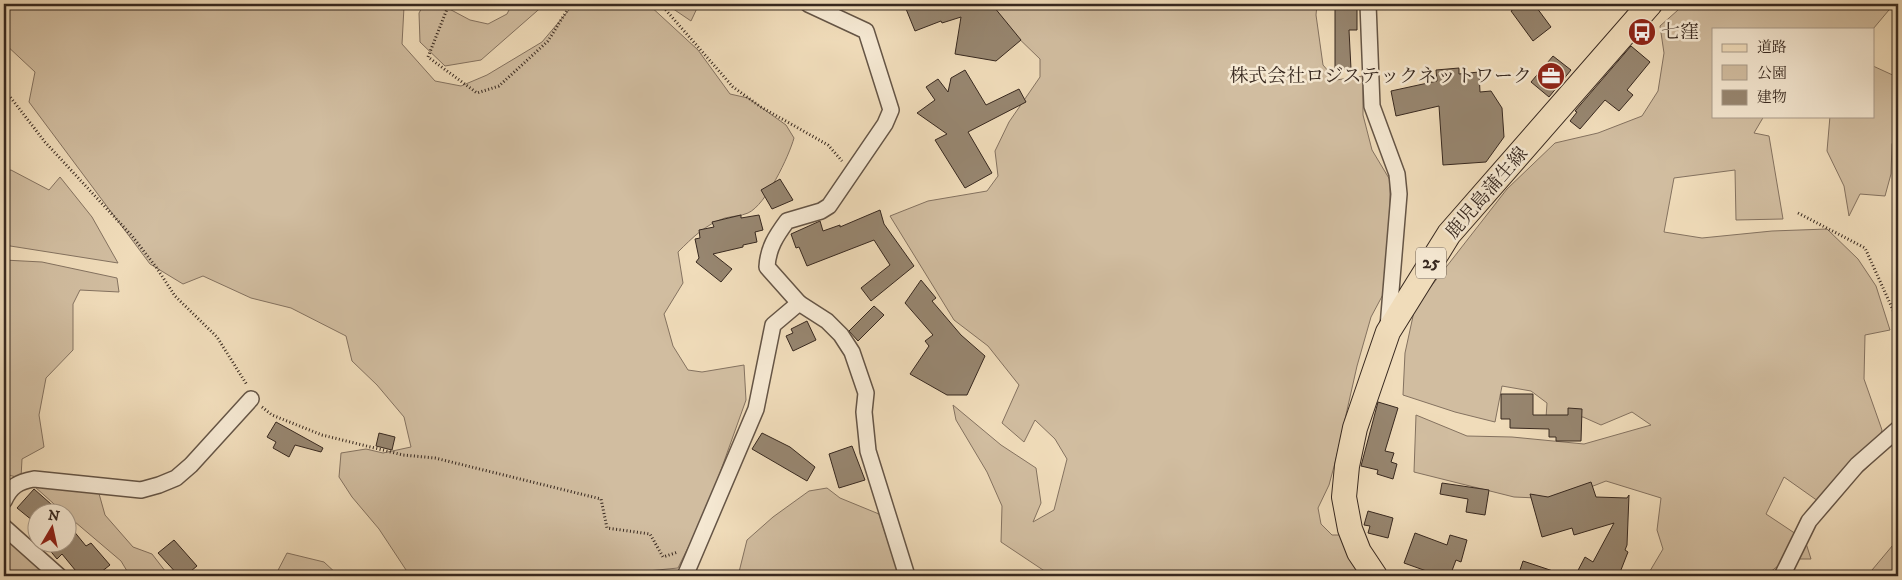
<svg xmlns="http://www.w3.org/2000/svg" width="1902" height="580" font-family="'IM FELL DW Pica','Noto Serif JP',serif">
  <rect width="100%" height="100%" fill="#f0dcba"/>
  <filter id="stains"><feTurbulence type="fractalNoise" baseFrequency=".004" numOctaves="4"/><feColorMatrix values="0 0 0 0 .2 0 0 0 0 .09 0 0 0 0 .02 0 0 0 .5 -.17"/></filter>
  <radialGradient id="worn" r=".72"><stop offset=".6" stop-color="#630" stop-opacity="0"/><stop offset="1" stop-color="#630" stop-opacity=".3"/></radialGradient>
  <g fill="#d1bda0" stroke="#847260">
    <path d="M4 4H407L404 7 402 44 435 81 461 86 487 75 542 42 574 4H648L698 50 730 94 748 98 786 125 794 138C789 156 766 205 748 213 741 216 733 216 725 218 706 224 692 238 678 252L683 283 664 314 673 346 688 370 702 372 744 365 746 400 707 509 678 568 627 573 623 576H410L379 529 352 497 339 477 341 453 366 449 383 453 411 447 404 417 377 385 352 361 346 336 291 308 251 298 203 276 183 284 150 264 29 102 35 72 4 43Z"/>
    <path d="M424 4H440L470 20 488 24 507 14 512 4H545L481 60 445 66 420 42 419 13Z"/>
    <path d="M666 4H699L691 21Z"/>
    <path d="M987 4H1317L1316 15 1323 65 1336 80 1363 76V115L1372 150 1390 180V239L1387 287 1371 317 1357 366 1336 459 1329 485 1318 508 1321 524 1332 535H1343L1362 576H1052L1001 542 1002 506 987 472 956 420 953 405 1001 445 1036 468 1041 503 1033 522 1054 510 1067 459 1055 439 1035 420 1024 442 1002 423 1019 385 988 346 954 320 890 216 928 201 987 191 998 176 995 151 1009 122 1040 77V59L1009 29Z"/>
    <path d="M1681 4H1894L1873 29H1713V116H1764L1754 133 1769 136 1783 219 1736 220 1735 170 1674 178 1664 232 1702 238 1772 231 1827 229 1858 259 1876 286 1890 330 1865 335 1864 379 1882 430 1871 464 1825 506 1784 477 1766 514 1805 540 1811 559H1787L1765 576H1647L1663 549 1657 530 1661 498 1606 481 1560 499 1514 497 1414 472 1416 415 1467 436 1512 437 1584 444 1651 425 1632 412 1601 425 1583 417 1546 418 1547 403 1531 391 1502 386 1495 422 1455 412 1403 395 1405 353 1415 307 1507 189 1555 143 1598 133 1642 116 1658 91 1664 53 1660 26 1678 10Z"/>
    <path d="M1873 66 1897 77 1898 132 1892 144 1891 174 1885 196 1860 194 1849 216 1844 186 1827 151 1830 116H1873Z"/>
    <path d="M11 170 49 190 60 177 92 217 118 263 4 245V171Z"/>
    <path d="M4 260 42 262 117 278 119 292 80 290 73 304V350L46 378 39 415 44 447 22 459 21 478 8 475 4 457 9 419 6 391 4 390Z"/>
    <path d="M35 487 98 490 105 515 133 547 152 554 169 576H130L121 561 68 516V512H63Z"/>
    <path d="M827 488 840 498 879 514 899 576H738L747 540 773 517 809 491Z"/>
    <path d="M4 537 46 562 34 576H4Z"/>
    <path d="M1898 539V576H1867Z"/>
    <path d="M287 553 324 562 339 576H275Z"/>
  </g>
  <g fill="#978670" stroke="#37281f">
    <path d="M904 4H994V7L1021 40 996 61 955 54 961 17 942 23 941 21 915 31Z"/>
    <path d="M1335 4H1357V30H1349L1351 69 1335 70Z"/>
    <path d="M1521 4H1534L1551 27 1533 41 1511 11Z"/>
    <path d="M1631 46 1650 62 1627 90 1633 95 1619 111 1605 100 1580 129 1570 121 1577 112 1575 111Z"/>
    <path d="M1553 56 1571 70 1549 97 1531 82Z"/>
    <path d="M1459 68V74L1479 72 1480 92 1491 91 1502 108 1504 137 1486 162 1443 165 1439 106 1396 116 1391 91 1437 81 1436 70Z"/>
    <path d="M965 70 986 105 1019 89 1026 102 968 132 992 173 965 188 935 140 947 134 917 113 935 100 926 87 938 79 948 92 951 78Z"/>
    <path d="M780 179 793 200 772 209 761 190Z"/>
    <path d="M880 210 884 224 914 266 871 301 861 288 890 265 874 240 807 266 799 247 796 248 791 234 820 221 823 231 840 225V227Z"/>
    <path d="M741 215V218L759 215 763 230 755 232 757 242 743 245V247L713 254 732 269 721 282 696 262 699 258 695 239 700 238 699 230 714 227 712 222Z"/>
    <path d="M921 280 936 298 932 301 961 335 985 356 967 395H947L910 374 929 346 925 341 933 335 905 303Z"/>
    <path d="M874 306 884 315 858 341 849 331Z"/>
    <path d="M807 321 816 340 793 351 786 336 793 333 791 329Z"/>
    <path d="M1501 394H1533V415H1568V408L1582 409 1581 441H1556V437H1549V429L1510 428V419H1501Z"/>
    <path d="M1378 402 1398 408 1385 451 1394 453 1391 462 1397 464 1393 479 1377 474 1378 470 1361 466Z"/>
    <path d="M276 422 323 448 321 452 295 445 289 457 273 448 276 442 267 437Z"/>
    <path d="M379 433 395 437 392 450 376 446Z"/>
    <path d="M762 433 790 447 815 467 807 481 752 449Z"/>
    <path d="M852 446 865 480 839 488 829 454Z"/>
    <path d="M1591 482 1596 497 1627 498 1629 495 1627 545 1625 550 1628 552 1619 575 1621 576H1575L1585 557 1593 562 1614 523 1574 535 1572 528 1542 537 1530 494 1548 497Z"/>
    <path d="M1442 483 1489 490 1485 515 1466 512 1468 499 1440 494Z"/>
    <path d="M34 489 60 512H38V525L17 508Z"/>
    <path d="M1368 511 1393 518 1388 538 1368 533 1370 526 1364 525Z"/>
    <path d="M68 524 86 546 91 543 110 565 96 576H80L62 554 57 559 43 542H68Z"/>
    <path d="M1415 533 1447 545 1450 535 1467 540 1461 562 1456 560 1450 576H1431L1432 573 1404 563Z"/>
    <path d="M174 540 197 566 185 576H179L158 553Z"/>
    <path d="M1523 561 1562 574V576H1518Z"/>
  </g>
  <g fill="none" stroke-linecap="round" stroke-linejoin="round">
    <defs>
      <g id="minor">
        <path d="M1368 4 1372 106 1397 174 1399 194 1388 327"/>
        <path d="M799 303 767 267C768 248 776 236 787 221L821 211 829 206 885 124 891 110 866 31 808 4"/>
        <path d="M4 501C11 486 18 482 34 479L141 490 159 485 176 478 191 465 251 399"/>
        <path d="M4 527 59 576"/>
        <path d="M685 576 756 409 773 325 799 303 827 321 841 335 852 352 866 393 864 412 868 451 907 576"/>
        <path d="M1782 576 1809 521 1857 465 1898 429"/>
      </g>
      <path id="primary" d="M1375 576 1359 552 1350 529 1344 497 1347 466 1355 428 1388 332 1449 234 1650 4"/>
    </defs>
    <use href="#minor" stroke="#655546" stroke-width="18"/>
    <use href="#primary" stroke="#37281f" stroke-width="26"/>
    <g stroke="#37281f" stroke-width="3" stroke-dasharray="1 2.5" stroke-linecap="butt">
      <path d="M449 4 428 57 477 93 499 86 548 41 571 4"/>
      <path d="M657 4 664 8 733 87 761 107 828 145 842 161"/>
      <path d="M4 89 45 142 132 236 156 267 175 296 217 337 247 385"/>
      <path d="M1798 213 1865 248 1898 321"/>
      <path d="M262 407 272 415 322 435 403 455 435 458 601 499 607 528 650 534 663 557 678 552"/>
    </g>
    <use href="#minor" stroke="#f5e8d2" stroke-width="15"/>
    <use href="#primary" stroke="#f0dcba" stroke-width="24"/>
  </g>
  <defs>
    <symbol id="bus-disc" viewBox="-11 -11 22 22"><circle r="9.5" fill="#8f2418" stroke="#f5e8d2"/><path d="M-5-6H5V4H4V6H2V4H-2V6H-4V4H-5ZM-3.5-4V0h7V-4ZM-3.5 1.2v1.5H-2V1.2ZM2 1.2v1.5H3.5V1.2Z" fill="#fff"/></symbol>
    <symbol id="office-disc" viewBox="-11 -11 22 22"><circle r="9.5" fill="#8f2418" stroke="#f5e8d2"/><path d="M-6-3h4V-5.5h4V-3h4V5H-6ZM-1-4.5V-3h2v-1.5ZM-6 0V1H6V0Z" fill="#fff"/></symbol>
  </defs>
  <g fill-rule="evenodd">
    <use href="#bus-disc" x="1626" y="16" width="32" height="32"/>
    <use href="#office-disc" x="1535" y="60" width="32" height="32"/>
  </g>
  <g text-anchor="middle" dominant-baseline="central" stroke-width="5" stroke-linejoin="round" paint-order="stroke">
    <rect fill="#f5e8d2" stroke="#706255" stroke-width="1" x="1416" y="247.5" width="30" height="31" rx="4"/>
    <g font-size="18" font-weight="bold" fill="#37281f">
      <text x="1431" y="263">25</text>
    </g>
    <g font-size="19" fill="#37281f" stroke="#f5e8d2" text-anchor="start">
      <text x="1661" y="32">七窪</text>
      <text x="1532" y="76" text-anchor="end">株式会社ロジステックネットワーク</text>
    </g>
    <g font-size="19" fill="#37281f" stroke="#f5e8d2">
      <text transform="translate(1487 193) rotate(-49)">鹿児島蒲生線</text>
    </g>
  </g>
  <rect width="1902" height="580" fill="none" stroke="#f0dcba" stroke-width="20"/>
  <rect x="5" y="5" width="1892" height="570" fill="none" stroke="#37281f" stroke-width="2.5"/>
  <rect x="10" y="10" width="1882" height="560" fill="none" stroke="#37281f"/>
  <rect x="1712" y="28" width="162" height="90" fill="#f5e8d2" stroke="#a99b8a"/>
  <rect x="1722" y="44" width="25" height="8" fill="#f0dcba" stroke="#a99b8a"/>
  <text x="1757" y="52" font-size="15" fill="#37281f">道路</text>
  <rect x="1722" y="65" width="25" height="15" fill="#d1bda0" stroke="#a99b8a"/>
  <text x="1757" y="78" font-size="15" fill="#37281f">公園</text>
  <rect x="1722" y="90" width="25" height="15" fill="#978670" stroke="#a99b8a"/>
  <text x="1757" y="102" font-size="15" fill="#37281f">建物</text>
  <g transform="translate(52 528) rotate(9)"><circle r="24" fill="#f5e8d2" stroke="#a99b8a"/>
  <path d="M0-4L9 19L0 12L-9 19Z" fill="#8f2418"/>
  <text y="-8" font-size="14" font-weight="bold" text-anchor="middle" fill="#37281f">N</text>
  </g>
  <rect width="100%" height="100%" filter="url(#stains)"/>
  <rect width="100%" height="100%" fill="url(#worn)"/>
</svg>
